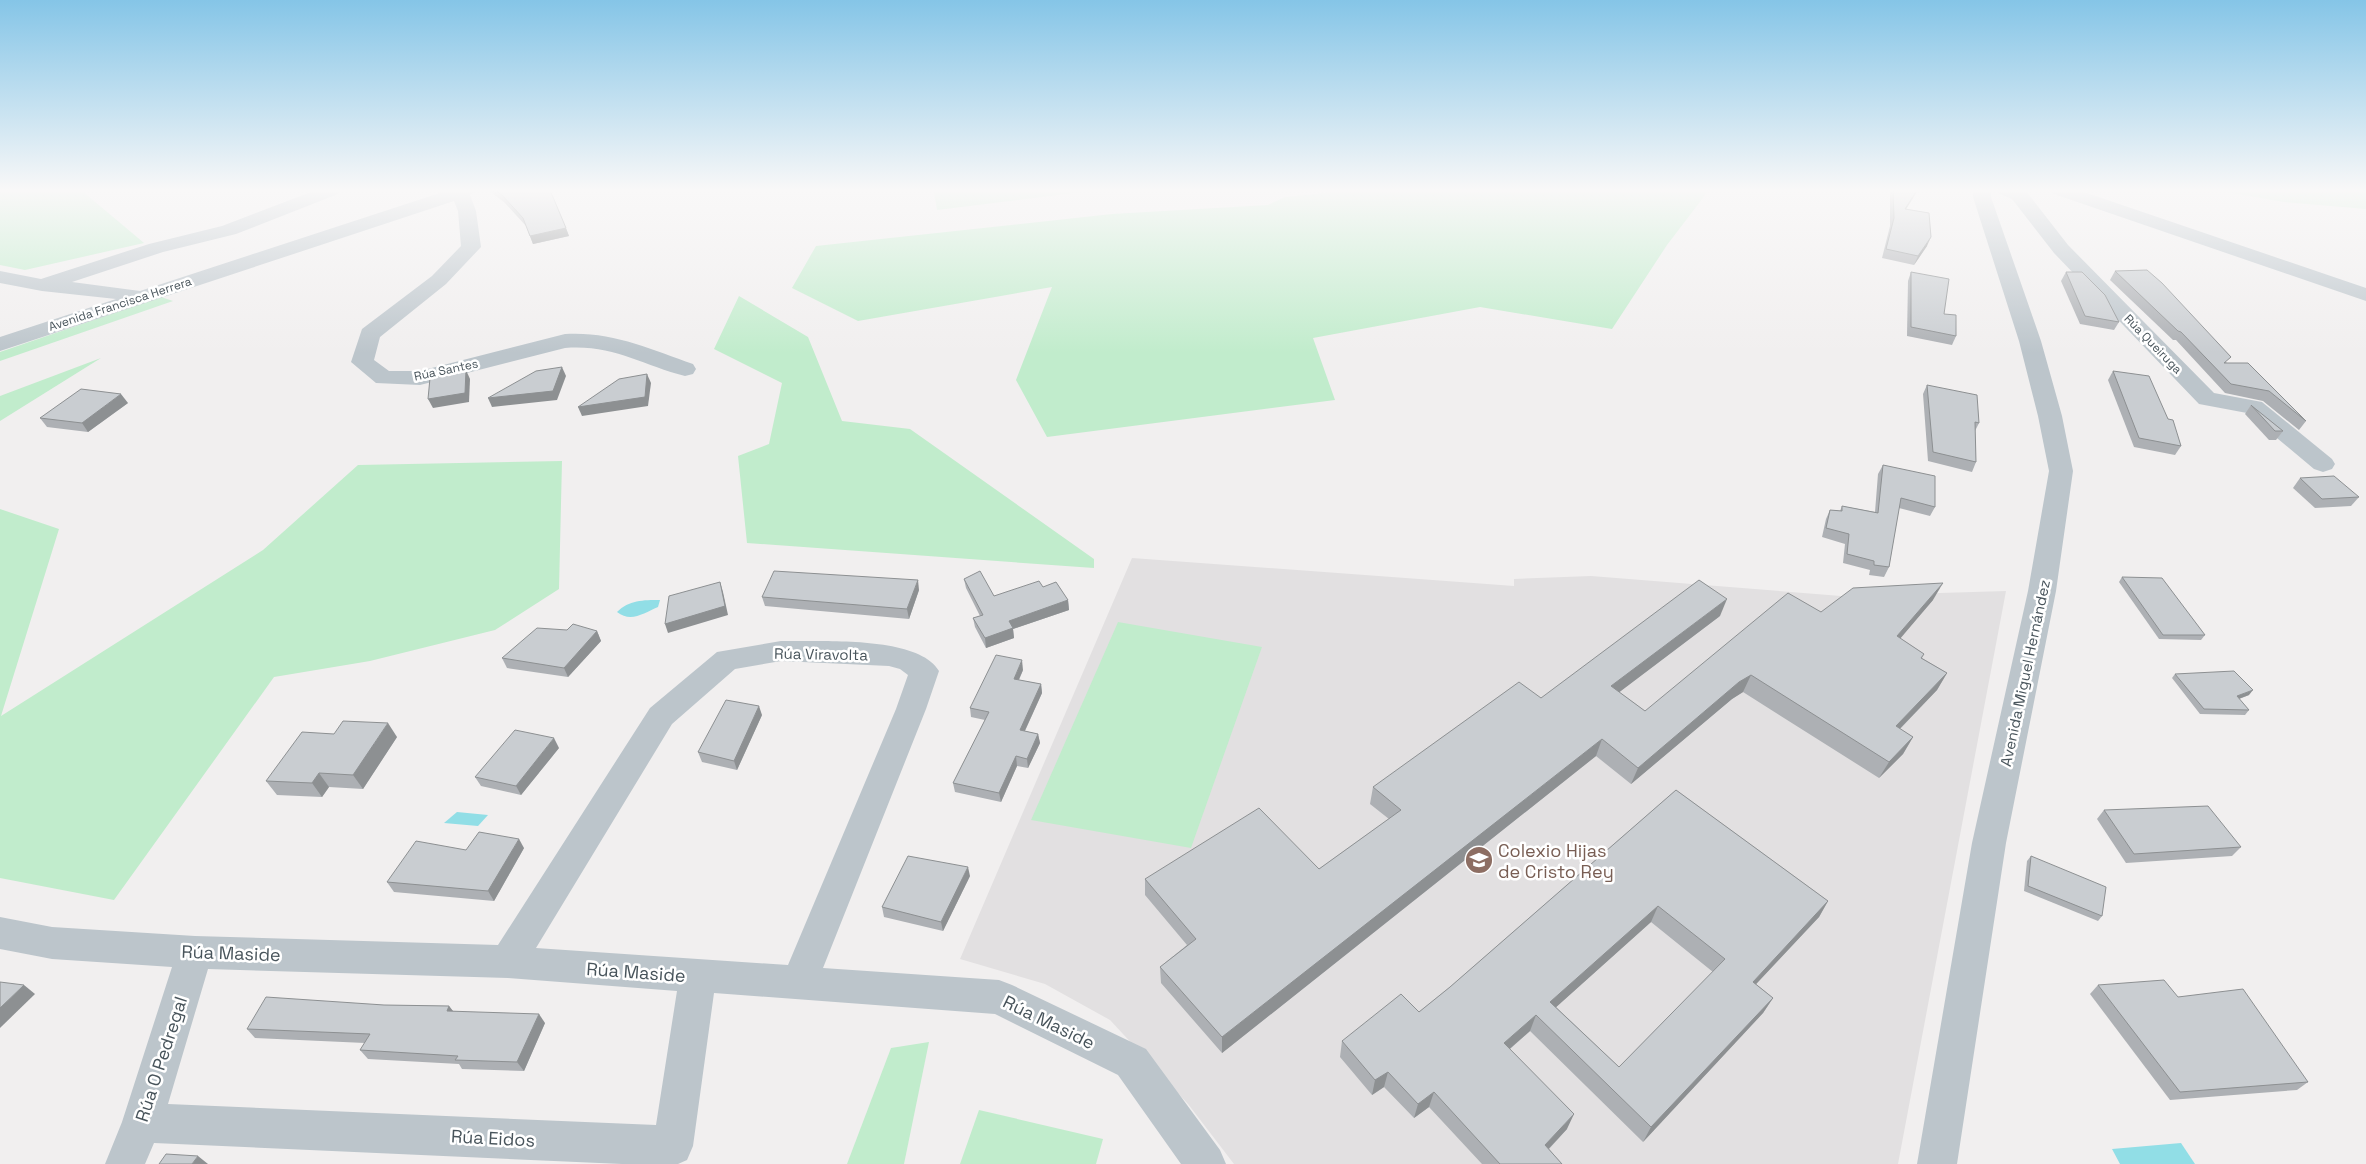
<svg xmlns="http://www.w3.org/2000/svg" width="2366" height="1164" font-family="'Space Grotesk',sans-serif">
  <rect width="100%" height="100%" fill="#f1efef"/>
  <path fill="#e2e0e1" d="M1132 558 1514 586V579L1591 576 1841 596 2006 591 1898 1164H1234L1188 1104 1110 1020 1045 984 960 959Z"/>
  <g fill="#c1eccc">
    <path d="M0 190H81L144 243 25 270 0 265Z"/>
    <path d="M939 190H1098L937 210 934 192Z"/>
    <path d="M1353 190H1709L1667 245 1612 329 1480 307 1313 338 1335 400 1047 437 1016 380 1052 287 858 321 792 288 816 246 1112 214 1268 205 1285 197Z"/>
    <path d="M2214 190H2366V209L2284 202Z"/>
    <path d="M739 296 808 337 842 421 910 429 1094 559V568L747 543 738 456 769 444 782 383 714 349Z"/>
    <path d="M161 297 173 301 0 361V352Z"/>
    <path d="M101 358 0 421V396Z"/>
    <path d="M562 461 559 589 495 630 370 661 274 677 114 900 0 878V509L59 529 1 716 263 550 358 465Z"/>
    <path d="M1118 622 1262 647 1191 848 1031 820Z"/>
    <path d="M929 1042 904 1164H847L891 1048Z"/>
    <path d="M979 1110 1103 1139 1096 1164H960Z"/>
  </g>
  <g fill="#91dee6">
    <path d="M660 600 658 607C644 613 631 623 617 612 629 600 643 600 660 600Z"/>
    <path d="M457 812 488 815 478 826 444 823Z"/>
    <path d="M2181 1143 2195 1164H2120L2112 1149Z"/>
  </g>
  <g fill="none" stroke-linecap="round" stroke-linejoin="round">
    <g fill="#bcc5cb" fill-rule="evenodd">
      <path d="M316 190H340L338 194 236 234 163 252 72 282 140 291 449 190H476L470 195 476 211 481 247 446 284 380 337 374 360 389 371H420L565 334C611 331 651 349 693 364L696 369 693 374 685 376C642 365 612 344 565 348L420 385 376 383 351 362 362 329 432 276 461 246 458 211 454 201 0 351V337L116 299 42 291 0 283V271L41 279 149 244 222 226Z"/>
      <path d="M1973 190H1991V197L2041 341 2062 416 2073 471 2056 591 2006 843 1957 1164H1917L1972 843 2028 591 2049 471 2038 416 2019 341 1973 197Z"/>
      <path d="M1998 190 2026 191 2068 245 2214 393 2262 402 2332 459 2335 464 2332 469 2323 472 2314 469 2247 413 2199 404 2054 253 2012 199 2000 194Z"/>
      <path d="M2052 190H2078L2366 288V301L2054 194Z"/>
      <path d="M781 641C819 642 918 635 939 671L926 709 823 968 999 980 1012 985 1146 1049 1220 1150 1226 1164H1181L1118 1075 995 1014 714 993 693 1146 687 1160 678 1164H622L154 1143 145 1164H105L122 1122 172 967 52 959 0 949V917L52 927 195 936 498 945 650 708 717 652ZM781 661 889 666 900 669 908 675 896 709 788 965 536 948 672 724 735 669ZM208 969 508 978 677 991 656 1125 168 1104Z"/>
    </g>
  </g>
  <g fill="#adb0b4" fill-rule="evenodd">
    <path d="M488 190H550L569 236 533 244 526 226 504 202Z"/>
    <path d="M1890 190H1918L1906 209 1927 246 1914 265 1882 258 1890 226Z"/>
    <path d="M2115 271 2227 363H2248L2306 421 2299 430 2263 401 2225 393 2176 340H2173L2110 280Z"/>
    <path d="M1911 272 1956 336 1952 345 1907 336 1908 281Z"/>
    <path d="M2066 272 2119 322 2114 330 2080 324 2061 281Z"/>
    <path d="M2113 371 2168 419 2181 446 2175 455 2134 447 2108 380Z"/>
    <path d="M1927 385 1979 423 1975 431 1976 462 1972 472 1928 461 1923 394Z"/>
    <path d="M128 403 88 432 47 427 40 418Z"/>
    <path d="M2251 405 2283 431 2276 440H2269L2245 414Z"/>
    <path d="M1883 465 1935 507 1930 516 1899 508 1889 567 1884 577 1869 575 1870 570 1843 563 1845 544 1822 537 1826 519 1830 510 1840 511 1842 506 1875 512 1878 474Z"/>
    <path d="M2300 478 2359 497 2351 506 2315 508 2293 488Z"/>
    <path d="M2122 577 2205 635 2201 640 2159 639 2119 582Z"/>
    <path d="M964 579 994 596 1043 587 1068 600 1069 610 1013 629 1014 638 986 648 975 627 973 618 980 616 966 588Z"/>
    <path d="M919 590 909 619 765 606 762 597Z"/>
    <path d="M1933 600 1900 638 1924 654 1922 658 1947 673 1937 690 1900 729 1913 737 1903 754 1879 778 1743 692 1732 699 1631 784 1596 756 1222 1053 1161 983 1160 967 1187 945 1145 895V879L1319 869 1389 819 1370 804 1373 787 1541 698 1720 616 1619 692 1645 711 1821 612Z"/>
    <path d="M597 631 601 641 568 677 507 668 502 658Z"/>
    <path d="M1023 670 1019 680 1041 684 1042 693 1025 731 1038 734 1040 743 1028 768 1017 766 1001 802 955 792 953 783 985 720 971 717 970 708Z"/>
    <path d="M2175 674 2249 695 2239 699 2249 710 2245 715 2200 714 2172 678Z"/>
    <path d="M762 715 737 770 702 762 698 752Z"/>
    <path d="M397 737 363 789 329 787 322 797 277 795 266 781Z"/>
    <path d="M559 748 521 795 481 786 475 777Z"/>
    <path d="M1676 790 1828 901 1819 917 1756 984 1773 998 1763 1013 1643 1142 1530 1031 1510 1049 1567 1129 1549 1149 1562 1164H1482L1429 1107 1414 1118 1384 1087 1372 1095 1340 1057 1342 1041 1419 1012 1450 987ZM1651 922 1713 972 1619 1067 1556 1007Z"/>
    <path d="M2104 810 2241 847 2232 856 2126 863 2097 819Z"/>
    <path d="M524 848 494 901 394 892 387 882 466 850Z"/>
    <path d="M2031 856 2102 916 2098 921 2024 891 2027 861Z"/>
    <path d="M970 876 943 931 884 917 882 907Z"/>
    <path d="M2098 985 2308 1082 2297 1090 2170 1100 2090 994Z"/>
    <path d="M384 1005 449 1006 453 1011 545 1023 524 1071 462 1069 459 1064 368 1059 360 1050 365 1043 255 1038 247 1029Z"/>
  </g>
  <g fill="#8d9092">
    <path d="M1917 190H1918L1901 217 1905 209Z"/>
    <path d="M566 228 569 236 533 244 530 236Z"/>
    <path d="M1931 237 1927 246 1914 265 1918 256Z"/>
    <path d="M562 367 566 376 557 400 492 407 488 398Z"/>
    <path d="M466 370 470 379 469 402 433 408 428 399Z"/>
    <path d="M647 374 651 383 648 406 582 416 578 407Z"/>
    <path d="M121 394 128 403 88 432 82 423Z"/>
    <path d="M918 580 919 590 909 619 907 609Z"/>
    <path d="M720 582 723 592 728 615 668 633 665 624Z"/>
    <path d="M1943 583 1933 600 1888 653 1897 636Z"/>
    <path d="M1727 599 1720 616 1605 703 1611 686Z"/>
    <path d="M1068 600 1069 610 1013 629 1014 638 986 648 985 638 1009 621Z"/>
    <path d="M597 631 601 641 568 677 564 668Z"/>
    <path d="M1022 660 1023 670 1015 688 1014 679Z"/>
    <path d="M1947 673 1937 690 1886 743 1896 726Z"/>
    <path d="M1751 675 1743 692 1732 699 1631 784 1638 768 1739 682Z"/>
    <path d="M1041 684 1042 693 1021 739 1020 730Z"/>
    <path d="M2253 690 2249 695 2233 701 2237 696Z"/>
    <path d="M759 706 762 715 737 770 734 761Z"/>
    <path d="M388 723 397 737 363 789 353 775Z"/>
    <path d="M1038 734 1040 743 1028 768 1027 759Z"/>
    <path d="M1913 737 1903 754 1879 778 1889 762Z"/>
    <path d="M554 738 559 748 521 795 516 786Z"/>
    <path d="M1602 739 1596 756 1222 1053V1037Z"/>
    <path d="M1016 756 1017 766 1001 802 999 793Z"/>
    <path d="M319 773 329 787 322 797 312 783Z"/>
    <path d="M519 839 524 848 494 901 488 891Z"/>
    <path d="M968 867 970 876 943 931 941 922Z"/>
    <path d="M1828 901 1819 917 1744 997 1753 982Z"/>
    <path d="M1658 906 1651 922 1544 1018 1550 1002Z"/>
    <path d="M24 985 35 994 0 1028V1008Z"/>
    <path d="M1773 998 1763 1013 1643 1142 1651 1127Z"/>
    <path d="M449 1006 456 1015 447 1011Z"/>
    <path d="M539 1014 545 1023 524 1071 517 1062Z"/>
    <path d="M1536 1015 1530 1031 1499 1058 1504 1043Z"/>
    <path d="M1388 1072 1384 1087 1372 1095 1375 1080Z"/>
    <path d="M1434 1092 1429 1107 1414 1118 1418 1104Z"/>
    <path d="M1574 1114 1567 1129 1539 1159 1545 1145Z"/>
    <path d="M198 1156 208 1164H192Z"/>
  </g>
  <g fill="#c9cdd1" stroke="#8d9092" fill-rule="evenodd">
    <path d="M495 190H550L566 228 530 236 523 218 502 195Z"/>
    <path d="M1893 190H1917L1905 209 1929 213 1931 237 1918 256 1886 249 1894 218Z"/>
    <path d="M2147 270 2162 283 2231 357 2224 363H2248L2306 421 2269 391 2231 384 2181 332 2178 331 2115 271Z"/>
    <path d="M1911 272 1949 279 1944 314 1956 315V336L1911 327Z"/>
    <path d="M2066 272H2082L2105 295 2119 322 2085 316Z"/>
    <path d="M562 367 553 391 488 398 536 371Z"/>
    <path d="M466 370 465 393 428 399 430 378Z"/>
    <path d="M2113 371 2149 376 2168 419 2173 420 2181 446 2139 438Z"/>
    <path d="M647 374 645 397 578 407 619 379Z"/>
    <path d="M1927 385 1977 395 1979 423 1975 422 1976 462 1933 452Z"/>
    <path d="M81 389 121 394 82 423 40 418Z"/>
    <path d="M2251 405 2252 406 2283 431H2275Z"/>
    <path d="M1883 465 1935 476V507L1901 498 1889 567 1874 565V561L1847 554 1849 534 1826 528 1830 510 1842 511V506L1878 513Z"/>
    <path d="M2334 476 2359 497 2322 499 2300 478Z"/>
    <path d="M774 571 918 580 907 609 762 597Z"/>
    <path d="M980 571 994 596 1039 581 1043 587 1056 582 1068 600 1009 621 1013 628 985 638 973 618 983 615 964 579Z"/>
    <path d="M2122 577 2162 578 2205 635H2163Z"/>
    <path d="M1699 580 1727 599 1611 686 1645 711 1788 593 1821 612 1853 588 1943 583 1897 636 1924 654 1921 658 1947 673 1896 726 1913 737 1889 762 1751 675 1739 682 1638 768 1602 739 1222 1037 1160 967 1196 939 1145 879 1259 808 1319 869 1401 810 1373 787 1519 682 1541 698Z"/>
    <path d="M720 582 725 606 665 624 669 596Z"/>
    <path d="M573 624 597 631 564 668 502 658 537 628 567 630Z"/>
    <path d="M996 655 1022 660 1014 679 1041 684 1020 730 1038 734 1027 759 1016 756 999 793 953 783 989 712 970 708Z"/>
    <path d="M2234 671 2253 690 2237 696 2249 710 2204 709 2175 674Z"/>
    <path d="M726 700 759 706 734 761 698 752Z"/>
    <path d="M343 721 388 723 353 775 319 773 312 783 266 781 302 732 334 734Z"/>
    <path d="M515 730 554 738 516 786 475 777Z"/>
    <path d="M1676 790 1828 901 1753 982 1773 998 1651 1127 1536 1015 1504 1043 1574 1114 1545 1145 1562 1164H1500L1434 1092 1418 1104 1388 1072 1375 1080 1342 1041 1401 994 1419 1012 1450 987ZM1658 906 1725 959 1619 1067 1550 1002Z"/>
    <path d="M2208 806 2241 847 2134 854 2104 810Z"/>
    <path d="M479 832 519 839 488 891 387 882 416 841 466 850Z"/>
    <path d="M908 856 968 867 941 922 882 907Z"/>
    <path d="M2031 856 2106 887 2102 916 2028 886Z"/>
    <path d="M2164 980 2178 997 2243 989 2308 1082 2180 1092 2098 985Z"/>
    <path d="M0 982 24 985 0 1008Z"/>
    <path d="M266 997 384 1005 449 1006 447 1011 539 1014 517 1062 455 1060 458 1056 360 1050 370 1034 247 1029Z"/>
    <path d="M166 1154 198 1156 192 1164H159Z"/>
  </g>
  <linearGradient id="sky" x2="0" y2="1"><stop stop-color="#85c5e7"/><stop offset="0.54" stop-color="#f9f8f8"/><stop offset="1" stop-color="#f9f8f8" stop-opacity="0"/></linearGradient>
  <rect width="2366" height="353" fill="url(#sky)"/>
  <defs>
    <symbol id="school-disc" viewBox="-11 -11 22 22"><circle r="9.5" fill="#8d6e63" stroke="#fff"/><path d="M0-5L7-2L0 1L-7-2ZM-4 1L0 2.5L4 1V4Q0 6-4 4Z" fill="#fff"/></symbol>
  </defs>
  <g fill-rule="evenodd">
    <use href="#school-disc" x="1463" y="844" width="32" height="32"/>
  </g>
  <g text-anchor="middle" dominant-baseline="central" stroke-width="5" stroke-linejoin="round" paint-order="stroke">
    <g font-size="12" fill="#48545b" stroke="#fff">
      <text transform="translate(120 304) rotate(-18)">Avenida Francisca Herrera</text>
      <text transform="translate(2153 344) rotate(46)">Rúa Queiruga</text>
      <text transform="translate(446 370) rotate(-12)">Rúa Santes</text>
    </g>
    <g font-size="15" fill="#48545b" stroke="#fff">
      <text transform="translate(821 654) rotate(1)">Rúa Viravolta</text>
      <text transform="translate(2025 673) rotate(-78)">Avenida Miguel Hernández</text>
    </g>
    <g font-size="18" fill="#785e54" stroke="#fff" text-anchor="start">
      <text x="1498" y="850">Colexio Hijas<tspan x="1498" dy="21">de Cristo Rey</tspan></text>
    </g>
    <g font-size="18" fill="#48545b" stroke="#fff">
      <text transform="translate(231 953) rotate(2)">Rúa Maside</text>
      <text transform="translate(636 972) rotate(4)">Rúa Maside</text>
      <text transform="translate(1049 1022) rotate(26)">Rúa Maside</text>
      <text transform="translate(161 1059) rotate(-72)">Rúa O Pedregal</text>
      <text transform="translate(493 1138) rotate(3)">Rúa Eidos</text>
    </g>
  </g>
</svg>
